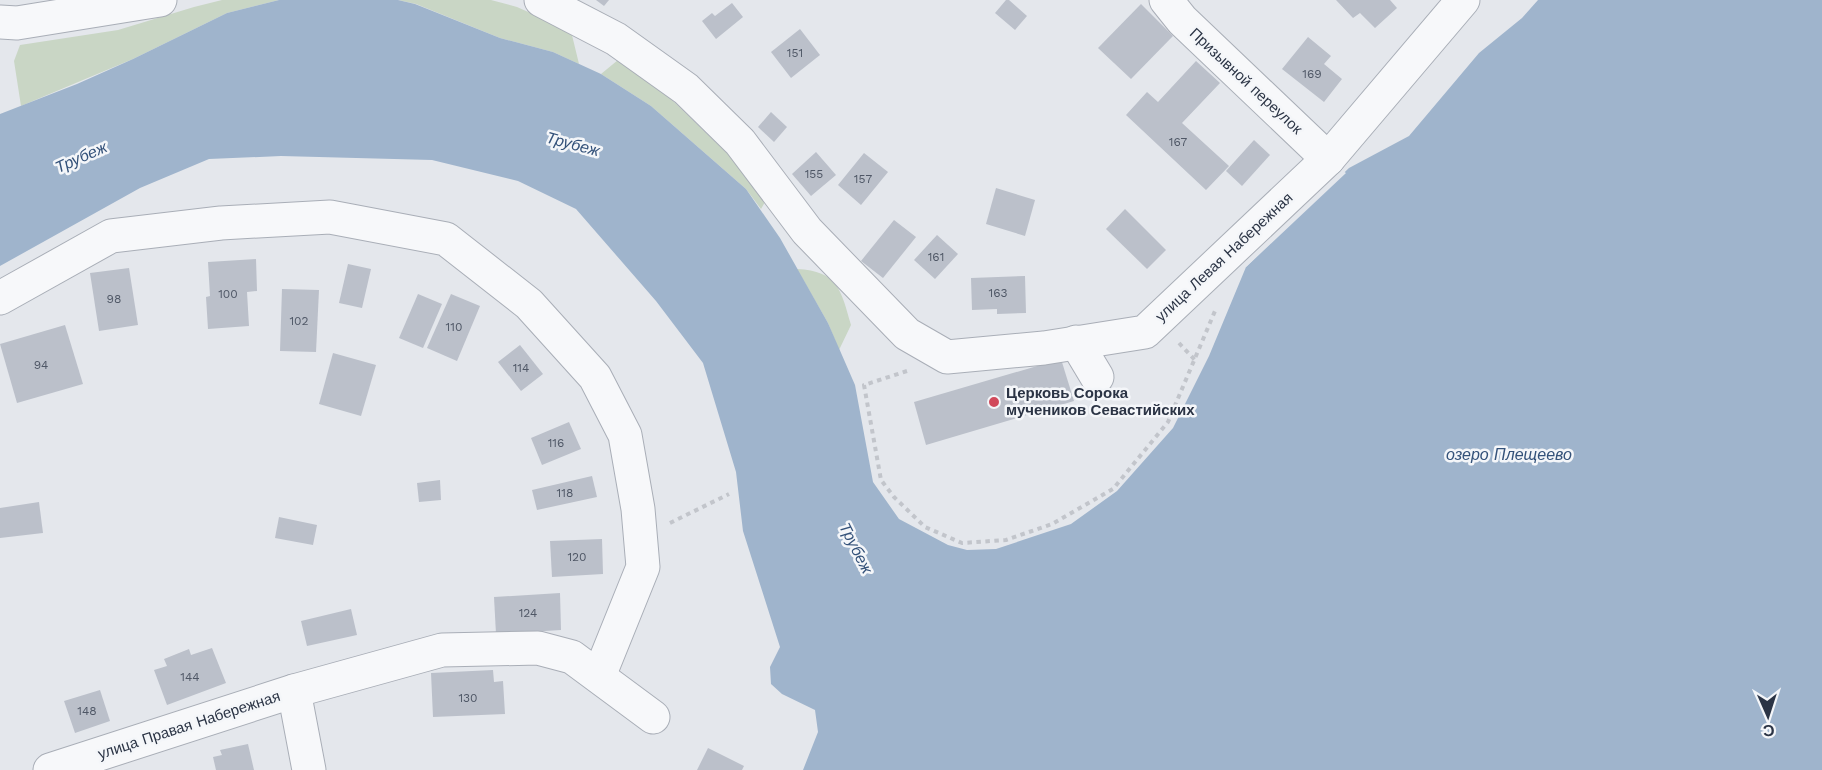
<svg xmlns="http://www.w3.org/2000/svg" width="1822" height="770" font-family="'Work Sans',sans-serif">
  <rect width="100%" height="100%" fill="#e4e7ec"/>
  <g fill="#c9d6c5">
    <path d="M222 0H279L227 13 133 59 21 106 14 61 20 45 118 30 194 7Z"/>
    <path d="M398 0H491L517 7 571 31 579 64 553 52 500 38 416 4Z"/>
    <path d="M618 60 667 95 729 155 765 202 761 209 746 189 651 106 601 74Z"/>
    <path d="M797 269C838 271 841 290 851 325L839 350 828 323Z"/>
  </g>
  <path fill="#9fb4cc" d="M279 0H398L415 4 500 38 553 52 601 74 651 106 746 189 780 238 828 323 855 385 873 482 899 519 948 545 967 550 996 549 1071 524 1117 491 1173 428 1209 356 1246 267 1349 168 1409 136 1479 53 1522 18 1538 0H1822V770H803L818 732 815 710 782 694 771 684 770 667 780 647 743 531 736 472 703 363 656 301 576 209 518 181 432 160 281 156 209 159 140 188 0 266V114L77 84 133 59 227 13Z"/>
  <path fill="#e4e7ec" d="M1343 171 1346 173 1246 267 1243 265Z"/>
  <g fill="#bbc0ca">
    <path d="M596 0H609L604 6Z"/>
    <path d="M1006 0H1009L1027 16 1015 30 995 13Z"/>
    <path d="M1336 0H1390L1397 8 1375 28 1360 13 1353 18Z"/>
    <path d="M732 3 743 17 716 39 702 21 712 13 715 16Z"/>
    <path d="M1141 4 1173 36 1131 79 1098 48Z"/>
    <path d="M800 29 820 55 791 78 771 52Z"/>
    <path d="M1308 37 1331 56 1324 64 1342 79 1324 102 1282 69Z"/>
    <path d="M1196 61 1220 83 1182 123 1229 166 1206 190 1126 115 1147 92 1158 102Z"/>
    <path d="M771 112 787 127 774 142 758 127Z"/>
    <path d="M1254 140 1270 155 1242 186 1226 171Z"/>
    <path d="M816 152 836 175 811 196 792 174Z"/>
    <path d="M864 153 888 172 861 205 838 185Z"/>
    <path d="M996 188 1035 200 1025 236 986 224Z"/>
    <path d="M1125 209 1166 250 1147 269 1106 229Z"/>
    <path d="M894 220 916 237 883 278 861 261Z"/>
    <path d="M937 235 958 254 935 279 914 260Z"/>
    <path d="M256 259 257 291 247 292 249 326 208 329 206 297 210 296 208 262Z"/>
    <path d="M348 264 371 269 362 308 339 303Z"/>
    <path d="M129 268 138 325 99 331 90 273Z"/>
    <path d="M1025 276 1026 313 997 314V309L972 310 971 278Z"/>
    <path d="M282 289 319 290 316 352 280 351Z"/>
    <path d="M418 294 442 304 423 348 399 338Z"/>
    <path d="M451 294 480 306 457 361 427 348Z"/>
    <path d="M65 325 83 384 17 403 0 344Z"/>
    <path d="M520 345 543 374 521 391 498 362Z"/>
    <path d="M333 353 376 365 361 416 319 404Z"/>
    <path d="M1061 359 1074 401 926 445 914 402Z"/>
    <path d="M569 422 581 449 542 465 531 438Z"/>
    <path d="M592 476 597 497 537 510 532 490Z"/>
    <path d="M440 480 441 500 419 502 417 483Z"/>
    <path d="M39 502 43 533 0 538V508Z"/>
    <path d="M279 517 317 525 313 545 275 538Z"/>
    <path d="M602 539 603 574 552 577 550 541Z"/>
    <path d="M560 593 561 630 496 634 494 597Z"/>
    <path d="M351 609 357 635 307 646 301 621Z"/>
    <path d="M212 648 226 683 167 705 154 670 167 666 164 659 189 649 191 655Z"/>
    <path d="M493 670 494 682 503 681 505 714 433 717 431 673Z"/>
    <path d="M100 690 110 721 75 733 64 701Z"/>
    <path d="M248 744 254 770H216L213 757 222 755 220 750Z"/>
    <path d="M708 748 744 766 742 770H697Z"/>
  </g>
  <g fill="none" stroke-linecap="round" stroke-linejoin="round">
    <defs>
      <g id="minor">
        <path d="M541 0 616 39 686 89 740 142 807 231 907 334 947 357 1044 348 1145 332 1328 159 1463 0"/>
        <path d="M1166 0 1182 20 1328 159"/>
        <path d="M0 22 17 23 160 0"/>
        <path d="M0 298 111 236 221 223 330 217 446 239 529 304 595 377 625 435 638 509 643 567 599 676"/>
        <path d="M1076 342 1097 377"/>
        <path d="M294 691 309 770"/>
        <path d="M50 770 294 691 442 650 538 648 572 657 653 717"/>
      </g>
    </defs>
    <use href="#minor" stroke="#a9aeb7" stroke-width="35"/>
    <g stroke="#c2c5cb" stroke-width="4" stroke-dasharray="4.5 4.5" stroke-linecap="butt">
      <path d="M1179 343 1195 360"/>
      <path d="M907 371 864 385 881 480 894 497 925 527 962 543 1006 540 1052 524 1113 489 1168 422 1215 311"/>
      <path d="M670 523 729 494"/>
    </g>
    <use href="#minor" stroke="#f7f8fa" stroke-width="33"/>
  </g>
  <circle fill="#d1495b" stroke="#f4f6f9" stroke-width="2" cx="994" cy="402" r="6"/>
  <g text-anchor="middle" dominant-baseline="central" stroke-width="5" stroke-linejoin="round" paint-order="stroke">
    <g font-size="12" fill="#4f5766">
      <text x="795" y="53">151</text>
      <text x="1312" y="74">169</text>
      <text x="1178" y="142">167</text>
      <text x="814" y="174">155</text>
      <text x="863" y="179">157</text>
      <text x="936" y="257">161</text>
      <text x="998" y="293">163</text>
      <text x="228" y="294">100</text>
      <text x="114" y="299">98</text>
      <text x="299" y="321">102</text>
      <text x="454" y="327">110</text>
      <text x="41" y="365">94</text>
      <text x="521" y="368">114</text>
      <text x="556" y="443">116</text>
      <text x="565" y="493">118</text>
      <text x="577" y="557">120</text>
      <text x="528" y="613">124</text>
      <text x="190" y="677">144</text>
      <text x="468" y="698">130</text>
      <text x="87" y="711">148</text>
    </g>
    <g font-size="15" fill="#2b3445" stroke="#f4f6f9">
      <text transform="translate(1246 81) rotate(43)">Призывной переулок</text>
      <text transform="translate(1224 257) rotate(-43)">улица Левая Набережная</text>
      <text transform="translate(189 725) rotate(-18)">улица Правая Набережная</text>
    </g>
    <g font-size="15" font-weight="bold" fill="#2b3445" stroke="#f4f6f9" text-anchor="start">
      <text x="1006" y="393">Церковь Сорока<tspan x="1006" dy="17">мучеников Севастийских</tspan></text>
    </g>
    <g font-size="16" font-style="italic" fill="#34527a" stroke="#f4f6f9">
      <text transform="translate(573 144) rotate(15)">Трубеж</text>
      <text transform="translate(81 157) rotate(-24)">Трубеж</text>
      <text x="1509" y="454">озеро Плещеево</text>
      <text transform="translate(856 548) rotate(63)">Трубеж</text>
    </g>
  </g>
  <g transform="translate(1768 716) rotate(177)" stroke="#f4f6f9" stroke-width="4.5" paint-order="stroke">
  <path d="M0-4.5L10 22L0 15L-10 22Z" fill="#2b3445"/>
  <text y="-9" font-size="16" font-weight="bold" text-anchor="middle" fill="#2b3445">С</text>
  </g>
</svg>
